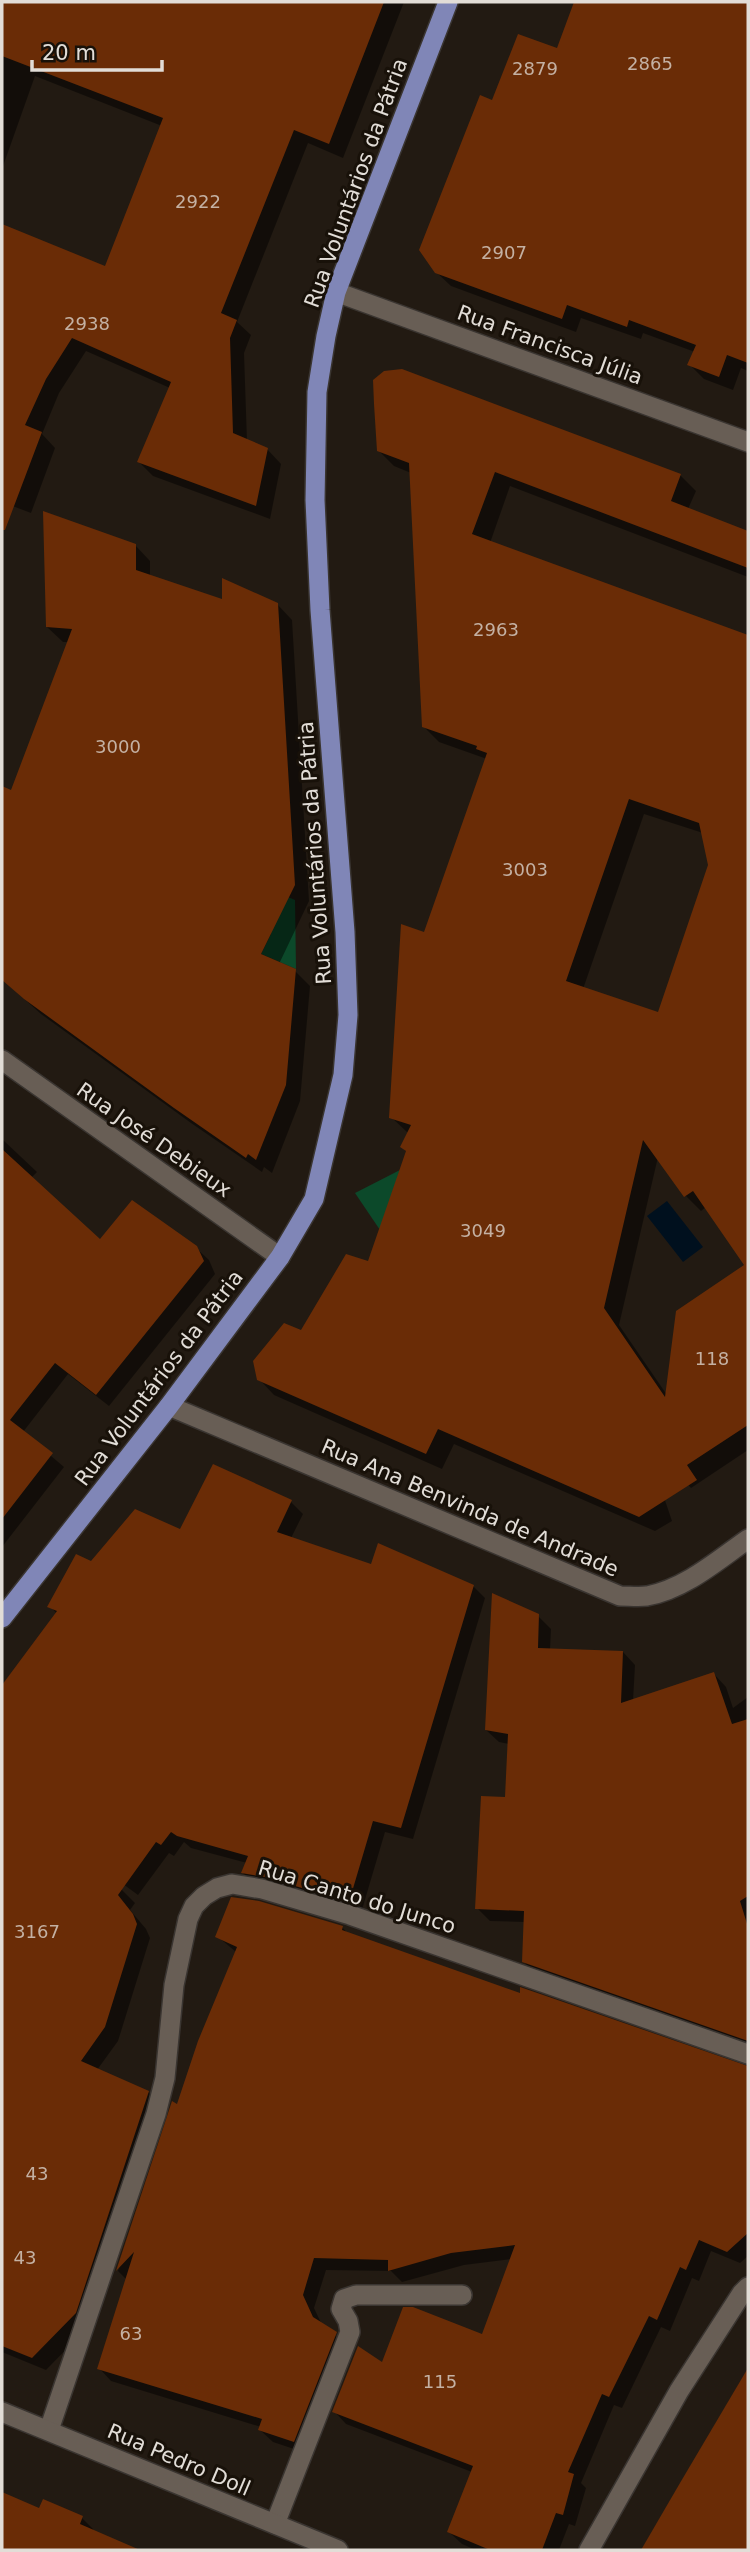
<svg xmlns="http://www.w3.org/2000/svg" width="750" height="2552" font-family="'DejaVu Sans',sans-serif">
  <rect width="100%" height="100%" fill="#221a12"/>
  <g fill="#0c492a">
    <path d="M281 894 295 900 296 969 261 954 271 934 263 929Z"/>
    <path d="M400 1170 380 1230 355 1193Z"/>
  </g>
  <path fill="#00101e" d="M667 1201 703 1247 683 1262 647 1216Z"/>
  <g fill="#0007" fill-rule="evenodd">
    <path d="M2 2H404L343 158 308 143 237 322 251 335 244 353 247 441 267 449 281 464 270 519 153 476 139 462 170 388 86 351 59 393 42 434 55 448 31 513 2 502V226L106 268 162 126 35 76 2 169Z"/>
    <path d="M576 2H748V371L741 368 733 390 704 379 690 365 695 352 643 333 641 339 581 318 576 332 451 286 436 272 493 102 558 50Z"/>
    <path d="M379 451 680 475 696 491 688 509 748 533V577L510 486 490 543 748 637V1450L691 1488 676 1472 649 1453 672 1521 655 1531 454 1444 442 1469 274 1395 259 1379 369 1263 407 1152 402 1147 408 1133 391 1117 425 934 487 759 439 742 423 726 411 473 394 466ZM644 814 703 833 710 865 659 1015 583 989ZM658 1157 686 1196 701 1211 706 1207 747 1266 667 1395 619 1325Z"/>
    <path d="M135 545 150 561V577L224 601 277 604 292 620 309 901 279 964 295 971 310 986 300 1101 272 1173 264 1167 262 1172 191 1123 41 1014 2 979V788L12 792 68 642H63L47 627Z"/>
    <path d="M2 1139 37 1172 31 1178 100 1241 195 1247 209 1260 215 1274 109 1406 68 1374 23 1432 64 1467 2 1547Z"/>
    <path d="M291 1502 303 1514 291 1538 372 1566 473 1586 485 1598 413 1839 385 1832 361 1913 255 1884 243 1873 247 1863 191 1848 184 1842 174 1856 169 1853 138 1895 2 1795V1688L57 1614 50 1606 91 1563 180 1532Z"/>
    <path d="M538 1616 551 1629 550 1650 623 1652 635 1665 633 1701 714 1674 726 1687 733 1708 748 1697V2048L536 1974 523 1961 525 1922 490 1921 477 1908 507 1799 509 1744 499 1742 486 1730Z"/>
    <path d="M2 1846 122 1890 135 1903 130 1910 146 1929 150 1938 118 2041 97 2070 148 2092 162 2106 89 2326 46 2370 2 2352Z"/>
    <path d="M342 1927 349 1935 522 1995 744 2067 748 2066V2256L740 2263 711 2251 699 2281 692 2278 670 2331 661 2327 622 2408 614 2405 581 2483 586 2488 575 2526 569 2524 559 2550H476L462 2544 449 2532 472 2472 346 2424 334 2411 383 2365 483 2337 512 2259 464 2265 402 2282 391 2271 326 2270 314 2308 322 2325 348 2346 306 2453 273 2442 260 2430 261 2427 111 2381 99 2368 127 2280 118 2271 173 2103 178 2106 236 1952 217 1936Z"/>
    <path d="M748 2372V2550H643Z"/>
    <path d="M2 2494 40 2510 82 2518 93 2529V2531L137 2550H2Z"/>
  </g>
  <g fill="#6a2c06" fill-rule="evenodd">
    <path d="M2 2H384L329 144 294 130 221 313 237 320 230 338 233 433 268 448 256 506 137 462 171 382 72 338 46 379 25 425 42 432 5 530H2V224L105 266 163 118 2 56Z"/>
    <path d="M574 2H748V363L727 355 719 377 687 365 696 345 629 320 627 327 567 305 562 319 435 273 419 250 480 95 492 100 518 34 557 48Z"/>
    <path d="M402 369 681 474 671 501 748 531V568L495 472 472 534 748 635V1425L687 1465 697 1480 639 1517 438 1429 426 1454 257 1380 253 1361 284 1323 301 1330 346 1254 368 1261 406 1151 400 1147 411 1125 389 1118 401 924 424 932 487 753 476 749 477 746 422 727 409 463 377 451 374 404 373 380 384 371ZM629 799 699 823 708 865 658 1012 566 981ZM643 1140 684 1197 693 1191 744 1265 676 1311 665 1397 604 1308Z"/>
    <path d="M43 511 136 544V570L222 599V578L278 603 295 885 261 954 296 969 286 1085 256 1160 248 1154 246 1158 174 1108 24 999 2 980V786L11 790 72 629 46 627Z"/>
    <path d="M2 1149 100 1239 132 1200 197 1246 204 1261 96 1395 55 1363 10 1420 53 1453 2 1519Z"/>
    <path d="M213 1464 292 1500 277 1532 371 1564 378 1543 474 1585 401 1828 373 1821 349 1902 265 1877 241 1873 248 1856 177 1836 171 1832 161 1845 156 1842 118 1895 133 1914 137 1924 105 2027 81 2061 149 2091 76 2313 32 2358 2 2346V1685L57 1611 47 1607 76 1554 91 1561 135 1509 180 1529Z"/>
    <path d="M492 1593 539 1614 538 1648 623 1651 621 1703 714 1672 732 1724 748 1719V1896L740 1901 748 1927V2041L522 1962 524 1911 475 1909 481 1796 505 1797 508 1734 485 1730Z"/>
    <path d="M231 1897 259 1901 343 1926 342 1930 520 1993V1987L748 2066V2233L727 2252 699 2240 686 2270 680 2267 657 2320 649 2316 609 2397 602 2394 568 2472 574 2474 563 2515 556 2513 542 2550H490L447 2532 473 2466 332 2412 358 2346 382 2362 403 2307H413L482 2334 515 2245 451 2253 388 2271V2260L314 2258 303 2295 313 2317 337 2332 294 2442 258 2430 262 2419 97 2369 134 2252 116 2271 172 2101 177 2104 198 2041 237 1947 215 1937Z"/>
    <path d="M748 2368V2550H641L680 2483Z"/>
    <path d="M2 2492 39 2508 43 2499 83 2516 80 2524 140 2550H2Z"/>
  </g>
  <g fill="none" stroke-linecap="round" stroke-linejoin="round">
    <defs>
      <g id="minor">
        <path d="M169 1406 620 1596C629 1596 639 1597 647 1596 685 1589 718 1560 748 1539"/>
        <path d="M49 2430 156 2114 165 2078 174 1985 188 1919 194 1906 204 1896 217 1888 232 1884 262 1889 350 1915 748 2054"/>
        <path d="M275 2524 350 2332 348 2321 341 2309 344 2299 356 2295H462"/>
        <path d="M589 2550 679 2391 742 2293 748 2287"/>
      </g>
      <g id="tertiary">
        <path d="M336 292 748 442"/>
        <path d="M2 1060 280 1257"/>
        <path d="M2 2412 338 2550"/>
      </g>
      <path id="primary" d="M2 1618 169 1406 280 1257 314 1199 343 1075 348 1015 345 932 320 610 315 500 317 392 326 336 336 292 448 2"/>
    </defs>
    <use href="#minor" stroke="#3a3531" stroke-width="22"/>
    <use href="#tertiary" stroke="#3a3531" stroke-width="22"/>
    <use href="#primary" stroke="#3a3531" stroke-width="22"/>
    <use href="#minor" stroke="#685e55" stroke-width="19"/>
    <use href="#tertiary" stroke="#685e55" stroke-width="19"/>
    <use href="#primary" stroke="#8086b7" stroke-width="19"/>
  </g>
  <g text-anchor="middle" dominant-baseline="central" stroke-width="6" stroke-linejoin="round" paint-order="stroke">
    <g font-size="18" fill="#c4b1a3">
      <text x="650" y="63">2865</text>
      <text x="535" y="68">2879</text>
      <text x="198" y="201">2922</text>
      <text x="504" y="252">2907</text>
      <text x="87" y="323">2938</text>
      <text x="496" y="629">2963</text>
      <text x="118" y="746">3000</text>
      <text x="525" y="869">3003</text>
      <text x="483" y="1230">3049</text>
      <text x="712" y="1358">118</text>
      <text x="37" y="1931">3167</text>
      <text x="37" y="2173">43</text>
      <text x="25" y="2257">43</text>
      <text x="131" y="2333">63</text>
      <text x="440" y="2381">115</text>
    </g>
    <g font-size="21" fill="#e2ddd7" stroke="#181109">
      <text transform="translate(356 183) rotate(-70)">Rua Voluntários da Pátria</text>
      <text transform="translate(550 345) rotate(20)">Rua Francisca Júlia</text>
      <text transform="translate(315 853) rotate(-94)">Rua Voluntários da Pátria</text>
      <text transform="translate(154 1140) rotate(35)">Rua José Debieux</text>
      <text transform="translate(159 1378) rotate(-53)">Rua Voluntários da Pátria</text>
      <text transform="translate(470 1508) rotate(23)">Rua Ana Benvinda de Andrade</text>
      <text transform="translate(357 1897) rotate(17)">Rua Canto do Junco</text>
      <text transform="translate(179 2460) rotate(23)">Rua Pedro Doll</text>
    </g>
  </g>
  <rect width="750" height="2552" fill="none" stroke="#e2ddd7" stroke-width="7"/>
  <path d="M32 60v10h130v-10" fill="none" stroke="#e2ddd7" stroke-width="3.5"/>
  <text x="42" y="60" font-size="21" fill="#e2ddd7" stroke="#181109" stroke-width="5" paint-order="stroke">20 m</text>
</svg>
